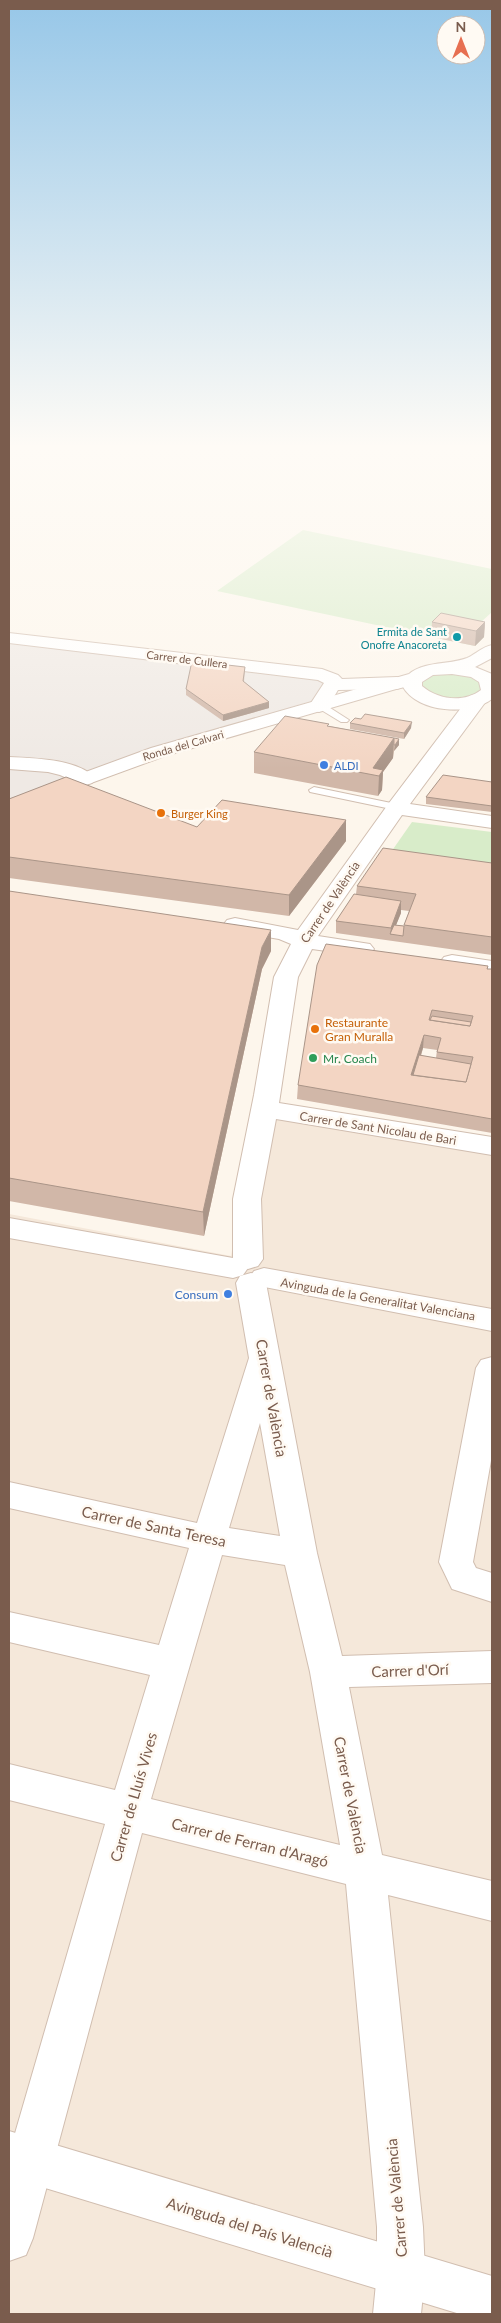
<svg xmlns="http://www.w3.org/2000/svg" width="501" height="2323" font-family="Lato,sans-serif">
  <rect width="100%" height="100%" fill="#fdf6ec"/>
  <path fill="#f5e8da" d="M257 1115 492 1154V2314H9V1214L231 1256Z"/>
  <path fill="#efe9e4" d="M9 643 327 681 316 700 139 752 9 800Z"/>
  <g fill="#d8ecc9">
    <path d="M303 530 492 569V612L468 634 484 637 475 646 217 591Z"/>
    <path d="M447 672 471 676 481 682V690C466 704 432 701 421 684L422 681 431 675Z"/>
    <path d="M412 822 492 832V880L382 865Z"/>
  </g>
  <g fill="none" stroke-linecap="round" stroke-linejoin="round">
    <defs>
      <g id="service">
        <path d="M321 703 324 704 349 720 347 722H341L318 708V704Z"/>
        <path d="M314 787 396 804 401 807 396 810 310 792 309 790Z"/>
      </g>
      <g id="minor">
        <path d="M9 633 322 669 338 675 342 679 397 677 404 679 406 683 404 687 397 689 338 690 326 710 319 712 312 710 309 706 324 683 318 680 9 643Z"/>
        <path d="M477 694 484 696 487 700 410 804 492 816V828L402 815 318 936 370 944 374 949 370 954 362 956 312 949 298 977 279 1103 492 1137V1155L276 1119 261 1199 263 1259 258 1266 248 1269 238 1266 233 1259V1199L254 1095 274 977 291 944 279 939 227 930 223 925 227 920 235 918 298 930 389 803 470 696Z"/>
        <path d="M9 757C32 758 81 759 95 779L92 783 85 785 78 783 60 775 48 772 9 769Z"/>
        <path d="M452 955 492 961V975L444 967 440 962 444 957Z"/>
        <path d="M251 1273 262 1276 266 1283 317 1553 342 1656 492 1651V1683L349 1687 382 1855 492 1881V1921L388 1895 423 2227 425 2273 421 2314H373L377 2273V2227L346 1884 142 1833 33 2238 26 2255 9 2261V2154L105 1824 9 1800V1764L115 1790 150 1675 9 1642V1612L159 1645 189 1548 9 1508V1482L197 1523 249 1358 236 1283 240 1276ZM260 1423 280 1536 229 1528ZM222 1555 285 1565 310 1672 340 1845 151 1799Z"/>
        <path d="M492 1357V1455L473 1562 476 1568 492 1573V1602L452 1589 439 1562 476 1368 481 1360Z"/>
      </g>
      <g id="tertiary">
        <path d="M492 645V658L475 667 492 674V699C470 716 418 713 403 687L165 756 9 813V800L151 748 409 674C425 661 448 665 467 658 476 654 482 647 492 645ZM452 674 471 677 479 682 481 690C464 703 438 700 422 686V682L433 675Z"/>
        <path d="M9 1218 233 1258 243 1261 248 1268 243 1275 233 1278 9 1238Z"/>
        <path d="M264 1268 492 1309V1331L254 1285 249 1278 254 1271Z"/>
        <path d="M9 2131 492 2276V2314H460L9 2177Z"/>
      </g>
    </defs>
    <use href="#service" stroke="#d1beb0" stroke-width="2"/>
    <use href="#minor" stroke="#d1beb0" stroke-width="2"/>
    <use href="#tertiary" stroke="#d1beb0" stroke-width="2"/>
    <use href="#service" fill="#fff" fill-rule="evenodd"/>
    <use href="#minor" fill="#fff" fill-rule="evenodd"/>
    <use href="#tertiary" fill="#fff" fill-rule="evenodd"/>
  </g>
  <g fill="#d1b7a8" fill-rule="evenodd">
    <path d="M432 622H485L484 637 475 646 431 637Z"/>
    <path d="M245 667 244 682 269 702V708L223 721 186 695V689Z"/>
    <path d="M350 723 411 728 404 739 350 729Z"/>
    <path d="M329 726 399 739V745L394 751 393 758 383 772 382 790 378 796 254 773V752Z"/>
    <path d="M492 782V812L426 804V797Z"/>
    <path d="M9 799 197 827 346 820V841L289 916 9 878Z"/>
    <path d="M492 863V955L336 933V921L356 894 357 886ZM401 910 409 911 404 926 396 925 401 913Z"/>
    <path d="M9 891 271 951 262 969 204 1236 9 1201Z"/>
    <path d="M488 966V969H492V1133L297 1099 298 1085ZM423 1048 437 1050 436 1058 421 1056Z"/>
  </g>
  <g fill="#aa9588">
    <path d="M485 622 484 637 475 646 476 631Z"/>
    <path d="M269 702V708L223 721V715Z"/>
    <path d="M412 722 411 728 404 739V733Z"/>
    <path d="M394 738 393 758 383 772 382 790 378 796 379 776 373 768Z"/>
    <path d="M399 739V745L394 751 395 745Z"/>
    <path d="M346 820V841L289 916V895Z"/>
    <path d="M401 901V913L392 935 390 934 391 928Z"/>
    <path d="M271 930V951L262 969 204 1236 203 1212 262 947Z"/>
    <path d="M424 1035 423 1048 412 1082 411 1075Z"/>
  </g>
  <g fill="#f3d5c3" stroke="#aa9588" fill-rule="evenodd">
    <path d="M441 613 485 622 476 631 432 622Z"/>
    <path d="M192 661 245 667 243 681 269 702 223 715 186 689Z"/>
    <path d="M365 714 412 722 404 733 350 723 355 718 361 719Z"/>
    <path d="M285 716 329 724 327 726 394 738 373 768 383 770 379 776 254 752Z"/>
    <path d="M394 738 399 739 395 745H394Z"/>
    <path d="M443 775 492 782V806L426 797Z"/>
    <path d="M66 777 197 827 222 800 346 820 289 895 9 857V799Z"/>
    <path d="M383 848 492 863V937L404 925 416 894 357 886Z"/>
    <path d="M9 891 271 930 262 947 203 1212 9 1178Z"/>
    <path d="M354 894 401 901 391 928 336 921Z"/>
    <path d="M394 925 404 926 403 936 390 934Z"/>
    <path d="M326 944 488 966 487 969H492V1119L298 1085 317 965ZM432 1010 473 1016 470 1026 429 1020ZM424 1035 441 1038 437 1052 473 1057 466 1082 411 1075Z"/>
    <path d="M432 1016 471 1022 470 1026 430 1020Z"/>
    <path d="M419 1055 471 1064 466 1082 413 1075Z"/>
  </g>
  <linearGradient id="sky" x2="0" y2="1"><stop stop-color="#97c7e8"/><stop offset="0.58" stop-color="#fefbf6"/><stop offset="1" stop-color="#fefbf6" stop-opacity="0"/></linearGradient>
  <rect width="501" height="769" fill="url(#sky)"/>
  <circle fill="#0f9aa8" stroke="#fffaf3" stroke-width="2" cx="457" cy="637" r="5"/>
  <g fill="#3f7fe0" stroke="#fffaf3" stroke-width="2">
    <circle cx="324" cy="765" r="5"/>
    <circle cx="228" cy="1294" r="5"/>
  </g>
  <g fill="#e8710a" stroke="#fffaf3" stroke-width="2">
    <circle cx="161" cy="813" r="5"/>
    <circle cx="315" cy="1029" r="5"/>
  </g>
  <circle fill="#2e9e5b" stroke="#fffaf3" stroke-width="2" cx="313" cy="1058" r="5"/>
  <g text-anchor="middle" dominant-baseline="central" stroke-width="5" stroke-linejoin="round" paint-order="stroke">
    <g font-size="11" fill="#0d838f" stroke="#fffaf3" text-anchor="end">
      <text x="447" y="631">Ermita de Sant<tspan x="447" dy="13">Onofre Anacoreta</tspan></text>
    </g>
    <g font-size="11" fill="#7a5c4d" stroke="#fffaf3">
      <text transform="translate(187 659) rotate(7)">Carrer de Cullera</text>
      <text transform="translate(183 745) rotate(-16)">Ronda del Calvari</text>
    </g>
    <g font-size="11" fill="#366cbe" stroke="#fffaf3" text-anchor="start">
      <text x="334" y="765">ALDI</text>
    </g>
    <g font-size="11" fill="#c56008" stroke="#fffaf3" text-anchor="start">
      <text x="171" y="813">Burger King</text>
    </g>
    <g font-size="12" fill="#7a5c4d" stroke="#fffaf3">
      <text transform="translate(330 902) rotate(-56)">Carrer de València</text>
      <text transform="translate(378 1128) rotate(9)">Carrer de Sant Nicolau de Bari</text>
      <text transform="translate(378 1299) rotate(10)">Avinguda de la Generalitat Valenciana</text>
    </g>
    <g font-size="12" fill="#c56008" stroke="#fffaf3" text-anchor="start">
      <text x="325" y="1022">Restaurante<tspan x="325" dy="14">Gran Muralla</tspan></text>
    </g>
    <g font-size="12" fill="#27864d" stroke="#fffaf3" text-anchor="start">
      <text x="323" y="1058">Mr. Coach</text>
    </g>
    <g font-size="12" fill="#366cbe" stroke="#fffaf3" text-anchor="end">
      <text x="218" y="1294">Consum</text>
    </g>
    <g font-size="15" fill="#7a5c4d" stroke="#fffaf3">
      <text transform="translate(272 1398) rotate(80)">Carrer de València</text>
      <text transform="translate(154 1526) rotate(12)">Carrer de Santa Teresa</text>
      <text transform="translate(410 1670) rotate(-2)">Carrer d'Orí</text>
      <text transform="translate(351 1795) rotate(79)">Carrer de València</text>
      <text transform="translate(133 1797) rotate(-74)">Carrer de Lluís Vives</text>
      <text transform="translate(250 1842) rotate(14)">Carrer de Ferran d'Aragó</text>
      <text transform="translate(396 2198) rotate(-95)">Carrer de València</text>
      <text transform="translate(250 2227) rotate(17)">Avinguda del País Valencià</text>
    </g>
  </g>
  <rect width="501" height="2323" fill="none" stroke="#7a5c4d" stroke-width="20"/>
  <g transform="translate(461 40)"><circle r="24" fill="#fffaf3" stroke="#cabbb1"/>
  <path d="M0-4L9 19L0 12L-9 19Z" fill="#e76f51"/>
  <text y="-8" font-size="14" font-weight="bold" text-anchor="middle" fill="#7a5c4d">N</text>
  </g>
</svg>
